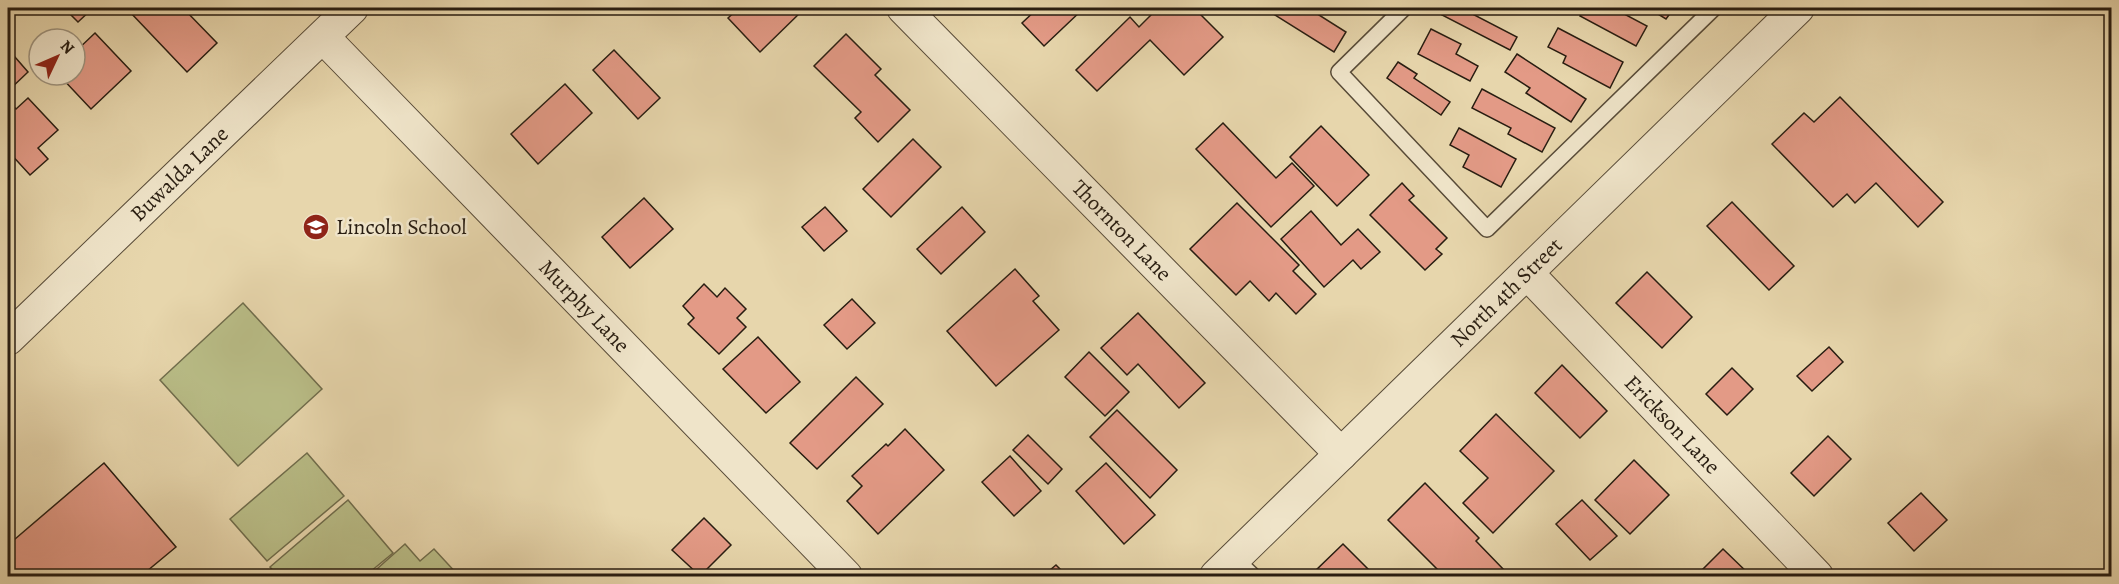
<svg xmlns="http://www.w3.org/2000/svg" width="2119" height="584" font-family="Alegreya,serif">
  <rect width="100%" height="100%" fill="#e7d6ac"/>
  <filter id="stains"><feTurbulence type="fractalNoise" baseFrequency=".00333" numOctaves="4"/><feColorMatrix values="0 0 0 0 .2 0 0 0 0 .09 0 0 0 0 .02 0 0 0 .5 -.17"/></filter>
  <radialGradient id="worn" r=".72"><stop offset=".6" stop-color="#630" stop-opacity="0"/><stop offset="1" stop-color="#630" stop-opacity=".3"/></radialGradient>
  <g fill="#b9bd87" stroke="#706d4c" stroke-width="1.5">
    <path d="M243 303 322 389 238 466 160 380Z"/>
    <path d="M307 453 344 496 267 561 230 519Z"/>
    <path d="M348 500 393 553 365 576H278L270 567Z"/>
    <path d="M405 544 420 561 434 549 459 576H369Z"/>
  </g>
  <g fill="#e39a86" stroke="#281d11" stroke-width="1.5">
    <path d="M64 8H93L78 22Z"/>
    <path d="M135 8H183L217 43 187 72 130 12Z"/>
    <path d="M739 8H805L760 52 728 18Z"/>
    <path d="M1038 8H1084L1044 46 1022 23Z"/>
    <path d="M1158 8H1194L1223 37 1184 75 1150 40 1097 91 1076 70 1130 17 1139 27Z"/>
    <path d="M1264 8H1308L1346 32 1334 52Z"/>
    <path d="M1446 8H1461L1517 37 1510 50 1442 15Z"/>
    <path d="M1585 8H1613L1647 26 1636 46 1580 16Z"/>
    <path d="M1648 8H1674L1666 19Z"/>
    <path d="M1558 28 1623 62 1610 88 1563 63 1566 56 1548 47Z"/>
    <path d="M1431 29 1461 44 1456 54 1478 66 1470 81 1418 54Z"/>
    <path d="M95 33 131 71 91 109 59 75H75V52Z"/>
    <path d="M846 34 881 69 875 75 910 110 878 142 855 118 861 112 814 66Z"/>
    <path d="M8 49 28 72 8 91Z"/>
    <path d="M614 50 660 98 638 119 593 70Z"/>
    <path d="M1517 54 1586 99 1571 122 1526 93 1530 88 1505 72Z"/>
    <path d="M1398 62 1417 74 1414 78 1450 102 1441 115 1387 78Z"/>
    <path d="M565 84 592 113 538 164 511 134Z"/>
    <path d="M1482 89 1555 128 1542 152 1508 134 1511 128 1472 108Z"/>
    <path d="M1840 97 1943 202 1918 227 1876 183 1855 203 1847 194 1833 207 1772 144 1804 113 1814 122Z"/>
    <path d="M28 98 58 130 38 148 48 159 30 175 8 151V101L16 109Z"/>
    <path d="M1223 123 1276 178 1292 163 1314 186 1271 227 1196 149Z"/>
    <path d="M1321 126 1369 175 1337 206 1290 157Z"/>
    <path d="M1459 128 1516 159 1501 187 1463 167 1469 155 1450 145Z"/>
    <path d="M913 139 941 167 891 217 863 189Z"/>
    <path d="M1402 183 1414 196 1409 200 1447 238 1436 249 1442 254 1425 270 1370 215Z"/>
    <path d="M644 198 673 229 630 268 602 237Z"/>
    <path d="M1732 202 1794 266 1769 290 1707 226Z"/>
    <path d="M1237 203 1299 265 1293 271 1316 294 1296 314 1276 293 1269 301 1250 281 1236 295 1190 249Z"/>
    <path d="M825 207 847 231 824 251 802 227Z"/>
    <path d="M962 207 985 232 941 274 917 249Z"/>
    <path d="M1311 211 1341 245 1358 229 1380 252 1361 269 1353 260 1324 287 1281 239Z"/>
    <path d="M1015 269 1039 296 1033 301 1059 330 996 386 947 331Z"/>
    <path d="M1647 272 1692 317 1662 348 1616 303Z"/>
    <path d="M704 284 717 297 725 288 746 309 737 318 746 327 719 354 688 324 694 318 683 306Z"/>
    <path d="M852 299 875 323 847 349 824 325Z"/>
    <path d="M1138 313 1205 383 1179 408 1138 364 1127 375 1101 348Z"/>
    <path d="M758 337 800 382 766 413 723 369Z"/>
    <path d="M1829 347 1843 362 1812 391 1797 376Z"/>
    <path d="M1089 352 1129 392 1105 416 1065 377Z"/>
    <path d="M1562 365 1607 411 1580 438 1535 393Z"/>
    <path d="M1732 368 1753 389 1727 415 1706 394Z"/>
    <path d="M856 377 883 404 817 469 790 443Z"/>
    <path d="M1117 410 1177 470 1150 498 1090 437Z"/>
    <path d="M1496 414 1554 471 1493 533 1463 503 1488 478 1460 451Z"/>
    <path d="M905 429 944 470 878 534 847 501 862 486 852 476 886 444 888 446Z"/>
    <path d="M1028 435 1062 469 1048 484 1013 450Z"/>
    <path d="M1828 436 1851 459 1814 496 1791 473Z"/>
    <path d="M1010 456 1041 491 1014 516 982 482Z"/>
    <path d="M1634 460 1669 495 1630 534 1595 500Z"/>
    <path d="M104 463 176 547 141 576H8V545Z"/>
    <path d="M1106 463 1155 515 1124 544 1076 491Z"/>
    <path d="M1425 483 1479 538 1476 541 1505 571 1499 576H1438L1441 573 1388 520Z"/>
    <path d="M1921 493 1947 520 1914 551 1888 523Z"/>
    <path d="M1582 500 1617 536 1590 560 1556 524Z"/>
    <path d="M704 518 731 545 700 576 672 550Z"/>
    <path d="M1343 544 1375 576H1315L1312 574Z"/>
    <path d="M1723 549 1751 576H1696Z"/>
    <path d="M1056 565 1067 576H1043Z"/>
  </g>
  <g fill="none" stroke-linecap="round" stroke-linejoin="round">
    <defs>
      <g id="lane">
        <path d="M1404 8 1339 72 1487 229 1714 8"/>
        <path d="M1234 558 1253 576"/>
      </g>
      <g id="street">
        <path id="s1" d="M903 8 1341 454"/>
        <path id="s2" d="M323 37 846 576"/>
        <path id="s3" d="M1527 273 1817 576"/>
        <path id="s4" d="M8 339 352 8"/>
        <path id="s5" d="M1216 576 1798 8"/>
      </g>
    </defs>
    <use href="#lane" stroke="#584b38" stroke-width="18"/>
    <use href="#street" stroke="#584b38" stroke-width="34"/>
    <use href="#lane" stroke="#efe4c9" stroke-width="15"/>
    <use href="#street" stroke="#efe4c9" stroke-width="32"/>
  </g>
  <defs>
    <symbol id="school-disc" viewBox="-11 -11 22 22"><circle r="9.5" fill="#8f2418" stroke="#efe4c9"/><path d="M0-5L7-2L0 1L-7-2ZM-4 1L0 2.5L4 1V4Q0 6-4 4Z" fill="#fff"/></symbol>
  </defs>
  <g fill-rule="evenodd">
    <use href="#school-disc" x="301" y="212" width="30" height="30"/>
  </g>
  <g text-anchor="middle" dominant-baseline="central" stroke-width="5" stroke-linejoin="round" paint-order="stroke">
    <g font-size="22" fill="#281d11" stroke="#efe4c9">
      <text stroke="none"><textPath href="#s4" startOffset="238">Buwalda Lane</textPath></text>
      <text stroke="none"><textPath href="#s1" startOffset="312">Thornton Lane</textPath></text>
      <text stroke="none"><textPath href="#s5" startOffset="406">North 4th Street</textPath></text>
      <text stroke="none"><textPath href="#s2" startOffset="375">Murphy Lane</textPath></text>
      <text stroke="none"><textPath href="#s3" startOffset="210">Erickson Lane</textPath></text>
    </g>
    <g font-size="22" fill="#281d11" stroke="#efe4c9" text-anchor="start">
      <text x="336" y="227">Lincoln School</text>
    </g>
  </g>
  <rect width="2119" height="584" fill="none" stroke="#e7d6ac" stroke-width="30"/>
  <rect x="9" y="9" width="2101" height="566" fill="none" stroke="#281d11" stroke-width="3"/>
  <rect x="15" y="15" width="2089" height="554" fill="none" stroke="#281d11" stroke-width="1.5"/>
  <g transform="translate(57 57) rotate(46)"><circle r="28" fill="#efe4c9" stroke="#9f947f" stroke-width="1.5"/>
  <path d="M0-4.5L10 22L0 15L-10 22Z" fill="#8f2418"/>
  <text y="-9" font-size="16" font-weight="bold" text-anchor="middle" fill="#281d11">N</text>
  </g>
  <rect width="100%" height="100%" filter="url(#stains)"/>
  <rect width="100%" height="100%" fill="url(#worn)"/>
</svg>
